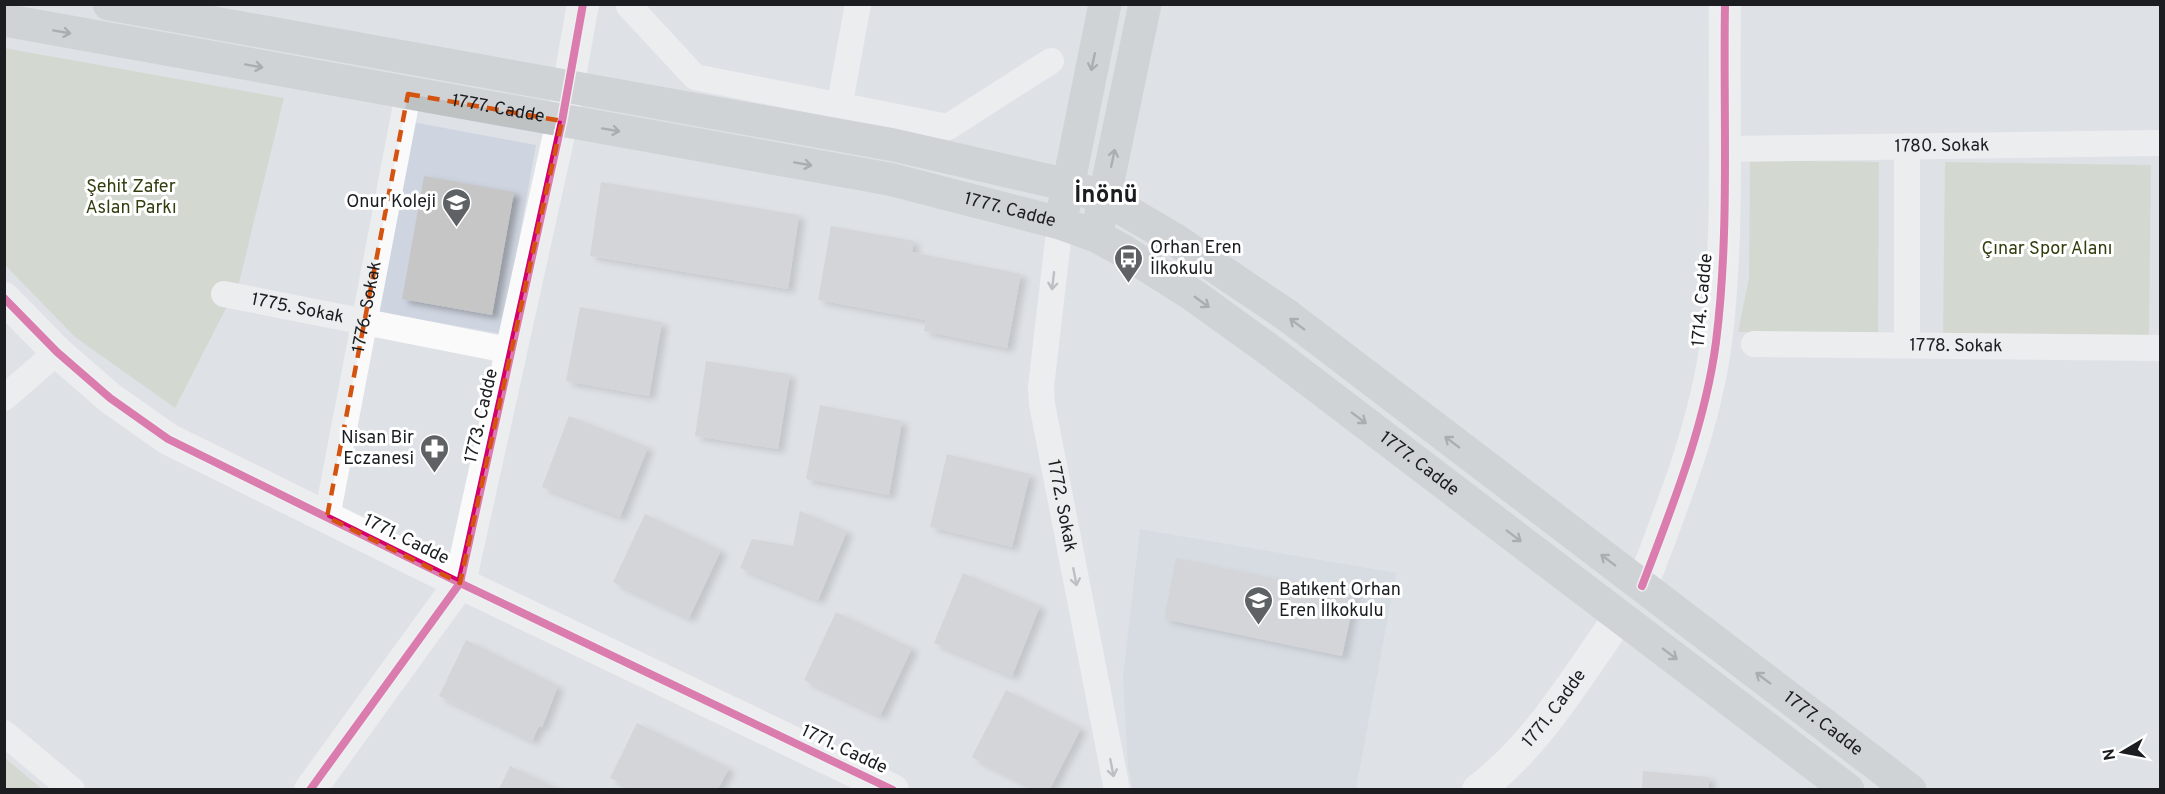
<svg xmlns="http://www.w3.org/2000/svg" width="2165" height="794" font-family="Overpass,sans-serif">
  <defs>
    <filter id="shadow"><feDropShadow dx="6" dy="4" stdDeviation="3" flood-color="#0004"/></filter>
  </defs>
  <rect width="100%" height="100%" fill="#dee1e6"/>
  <g fill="#cfd5e0">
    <path d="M413 122 536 145 502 334 379 312Z"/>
    <path d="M1140 529 1396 573 1356 789 1133 790 1128 767 1123 677Z"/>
  </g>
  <g fill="#c6cfb8">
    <path d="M4 48 284 98 239 283 175 408 75 337 5 265Z"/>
    <path d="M1750 160 1879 162 1878 332H1738L1749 278Z"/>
    <path d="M1945 162 2151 165 2149 335 1943 333Z"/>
    <path d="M4 758H5L42 789H5Z"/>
  </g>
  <g fill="#c6c6c7" filter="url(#shadow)">
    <path d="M424 176 514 192 492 315 402 299Z"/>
    <path d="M601 182 799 215 788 289 590 256Z"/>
    <path d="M831 226 914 241 912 252 1021 274 1007 348 924 331 926 320 818 300Z"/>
    <path d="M580 307 662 322 649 396 566 381Z"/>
    <path d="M706 361 790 374 778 449 695 436Z"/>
    <path d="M820 405 902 421 889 495 806 479Z"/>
    <path d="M569 416 648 447 620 517 542 487Z"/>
    <path d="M947 454 1030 474 1012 547 930 527Z"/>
    <path d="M800 511 847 531 818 600 740 568 752 539 793 546Z"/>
    <path d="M645 514 721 550 689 618 613 582Z"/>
    <path d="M1176 558 1355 595 1342 656 1164 619Z"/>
    <path d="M963 573 1040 606 1012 676 934 643Z"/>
    <path d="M836 612 912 648 880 716 804 680Z"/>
    <path d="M466 640 558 686 542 727 539 726 532 741 439 696Z"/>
    <path d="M1006 690 1081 728 1050 789H1035L972 757Z"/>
    <path d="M637 723 729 768 718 789H633L610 778Z"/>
    <path d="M510 766 559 789H499Z"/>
    <path d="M1643 771 1709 777V789H1642Z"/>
  </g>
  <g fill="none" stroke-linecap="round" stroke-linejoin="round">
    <g stroke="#fafafb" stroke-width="26">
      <path d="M629 6 695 77 948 127 1051 61"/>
      <path d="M837 119 858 4"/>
      <path id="s1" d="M1723 149 2160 143"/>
      <path id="s2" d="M1060 223 1041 387 1042 404 1117 790"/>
      <path id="s3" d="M224 294 512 351"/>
      <path id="s4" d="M1754 344 2160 348"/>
      <path d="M1907 345V146"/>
      <path d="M4 398 57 352"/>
      <path id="s5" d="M327 517 408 94"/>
      <path d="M4 733 72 790"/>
    </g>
    <g stroke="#fafafb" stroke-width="32">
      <path d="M4 298 57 352 110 398 168 439 460 583 893 790"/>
      <path d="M1642 586C1672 507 1705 426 1716 342 1730 231 1723 116 1725 4"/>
      <path d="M310 790 460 583 562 121 583 4"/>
      <path id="s6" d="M1478 790C1538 744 1577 677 1620 616"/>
    </g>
    <g stroke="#bec2c3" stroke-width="33">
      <path id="s7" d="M109 4 894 145 1068 185 1104 198 1174 239 1288 316 1910 790"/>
      <path id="s8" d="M4 20 889 179 1060 223 1096 236 1122 250 1193 295 1268 349 1848 790"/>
      <path d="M1064 206 1105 4"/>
      <path d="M1100 219 1145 4"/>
    </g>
    <defs>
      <g id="cycleway">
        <path d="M4 298 57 352 110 398 168 439 460 583 893 790"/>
        <path d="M1642 586C1672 507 1705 426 1716 342 1730 231 1723 116 1725 4"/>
        <path d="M310 790 460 583 562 121 583 4"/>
      </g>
    </defs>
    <use href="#cycleway" stroke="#fff" stroke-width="11"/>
    <use href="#cycleway" stroke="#d6006c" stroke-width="8"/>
  </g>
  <defs><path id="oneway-shaft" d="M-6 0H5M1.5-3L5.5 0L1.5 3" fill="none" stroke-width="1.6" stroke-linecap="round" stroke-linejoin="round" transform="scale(1.5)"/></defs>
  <g stroke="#6c7072">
    <use href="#oneway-shaft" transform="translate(62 32) rotate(10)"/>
    <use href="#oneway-shaft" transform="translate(1093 62) rotate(102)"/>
    <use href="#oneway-shaft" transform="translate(254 66) rotate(10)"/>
    <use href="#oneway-shaft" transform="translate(611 130) rotate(10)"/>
    <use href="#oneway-shaft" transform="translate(1113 158) rotate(-78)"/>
    <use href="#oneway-shaft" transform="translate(803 164) rotate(10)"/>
    <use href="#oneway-shaft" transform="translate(1202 302) rotate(36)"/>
    <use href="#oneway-shaft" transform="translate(1297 324) rotate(-143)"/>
    <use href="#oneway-shaft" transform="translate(1359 418) rotate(37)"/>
    <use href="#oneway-shaft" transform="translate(1452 442) rotate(-143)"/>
    <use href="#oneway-shaft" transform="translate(1514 536) rotate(37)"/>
    <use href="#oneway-shaft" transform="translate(1608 560) rotate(-143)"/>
    <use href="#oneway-shaft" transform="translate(1670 654) rotate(37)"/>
    <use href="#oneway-shaft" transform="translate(1763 678) rotate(-143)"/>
  </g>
  <g stroke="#969798">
    <use href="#oneway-shaft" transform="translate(1053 281) rotate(97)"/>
    <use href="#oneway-shaft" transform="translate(1075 577) rotate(79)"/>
    <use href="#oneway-shaft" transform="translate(1112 768) rotate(79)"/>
  </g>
  <path d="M0 0H2165V794H0ZM408 94 562 121 460 583 327 517Z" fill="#dee1e6" fill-opacity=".55" fill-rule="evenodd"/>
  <path fill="none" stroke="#d4530e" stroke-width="4.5" stroke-dasharray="12 8" stroke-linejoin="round" d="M408 94 562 121 460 583 327 517Z"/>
  <defs>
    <symbol id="school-pin" viewBox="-11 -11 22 30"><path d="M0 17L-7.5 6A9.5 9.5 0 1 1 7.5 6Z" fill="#5f6265" stroke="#fff"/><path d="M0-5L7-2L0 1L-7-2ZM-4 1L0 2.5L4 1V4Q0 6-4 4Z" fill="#fff"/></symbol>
    <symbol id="bus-pin" viewBox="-11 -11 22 30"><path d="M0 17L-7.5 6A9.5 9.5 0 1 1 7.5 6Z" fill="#5f6265" stroke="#fff"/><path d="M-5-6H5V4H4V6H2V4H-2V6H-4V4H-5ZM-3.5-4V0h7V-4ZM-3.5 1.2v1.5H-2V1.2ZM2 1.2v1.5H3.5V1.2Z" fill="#fff"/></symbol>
    <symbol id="pharmacy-pin" viewBox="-11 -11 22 30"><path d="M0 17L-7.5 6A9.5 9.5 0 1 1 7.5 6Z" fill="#5f6265" stroke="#fff"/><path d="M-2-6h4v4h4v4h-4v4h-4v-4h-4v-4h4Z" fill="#fff"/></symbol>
  </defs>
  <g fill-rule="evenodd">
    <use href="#school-pin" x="440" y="186" width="33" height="45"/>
    <use href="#bus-pin" x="1112" y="242" width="33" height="45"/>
    <use href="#pharmacy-pin" x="418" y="432" width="33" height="45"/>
    <use href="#school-pin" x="1242" y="584" width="33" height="45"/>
  </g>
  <g text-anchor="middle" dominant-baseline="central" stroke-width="6" stroke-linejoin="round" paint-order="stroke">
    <g font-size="18" fill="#1b1d20" stroke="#fff">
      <text stroke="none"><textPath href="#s8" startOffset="502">1777. Cadde</textPath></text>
      <text stroke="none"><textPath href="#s1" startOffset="219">1780. Sokak</textPath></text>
      <text stroke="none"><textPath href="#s8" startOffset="1024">1777. Cadde</textPath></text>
      <text transform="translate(1703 300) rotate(-85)">1714. Cadde</text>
      <text stroke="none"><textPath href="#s5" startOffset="214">1776. Sokak</textPath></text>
      <text stroke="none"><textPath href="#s3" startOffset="75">1775. Sokak</textPath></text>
      <text stroke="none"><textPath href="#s4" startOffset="202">1778. Sokak</textPath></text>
      <text transform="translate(482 416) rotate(-77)">1773. Cadde</text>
      <text stroke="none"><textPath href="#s8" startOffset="1510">1777. Cadde</textPath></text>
      <text stroke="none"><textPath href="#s2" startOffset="286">1772. Sokak</textPath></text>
      <text transform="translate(406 540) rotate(26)">1771. Cadde</text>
      <text stroke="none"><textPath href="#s6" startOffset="112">1771. Cadde</textPath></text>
      <text stroke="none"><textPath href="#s7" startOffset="1906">1777. Cadde</textPath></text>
      <text transform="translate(844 750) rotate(25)">1771. Cadde</text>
    </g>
    <g font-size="18" fill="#323e0f" stroke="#fff">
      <text x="131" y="187">Şehit Zafer<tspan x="131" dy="21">Aslan Parkı</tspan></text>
      <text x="2047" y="249">Çınar Spor Alanı</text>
    </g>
    <g font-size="18" fill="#1b1d20" stroke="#fff" text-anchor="end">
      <text x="436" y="202">Onur Koleji</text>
      <text x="1150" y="248" text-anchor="start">Orhan Eren<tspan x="1150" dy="21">İlkokulu</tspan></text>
      <text x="414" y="438">Nisan Bir<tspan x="414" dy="21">Eczanesi</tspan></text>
      <text x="1279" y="590" text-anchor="start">Batıkent Orhan<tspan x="1279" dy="21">Eren İlkokulu</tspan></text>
    </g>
    <g font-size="24" font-weight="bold" fill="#1b1d20" stroke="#fff">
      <text x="1106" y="196">İnönü</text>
    </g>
  </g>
  <rect width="2165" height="794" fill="none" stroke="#1b1d20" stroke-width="12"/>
  <g transform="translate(2123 752) rotate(260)" stroke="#ffffff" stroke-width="4.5" paint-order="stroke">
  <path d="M0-4.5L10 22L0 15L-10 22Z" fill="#1b1d20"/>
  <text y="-9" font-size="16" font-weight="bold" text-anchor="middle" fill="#1b1d20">N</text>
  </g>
</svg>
